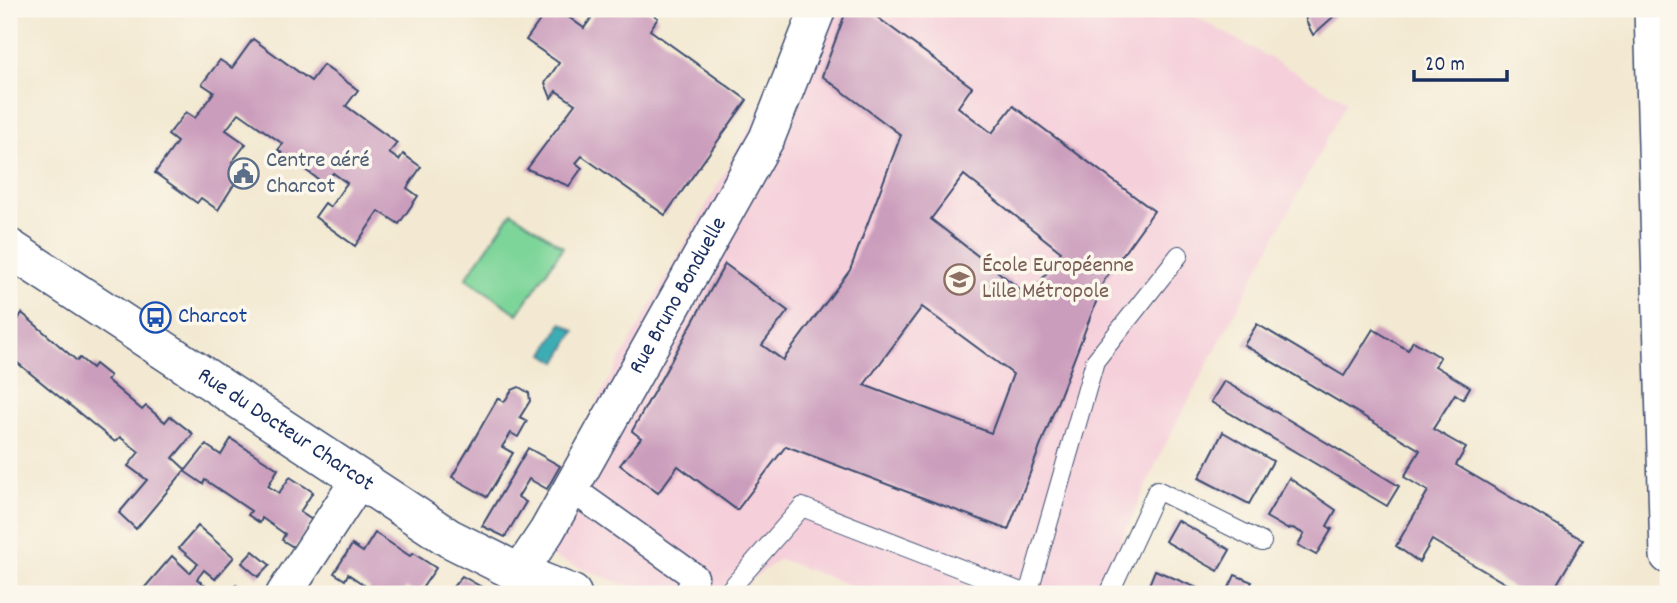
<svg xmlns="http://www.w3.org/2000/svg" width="1677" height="603" font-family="Dekko,sans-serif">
  <rect width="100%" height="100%" fill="#fbf7ec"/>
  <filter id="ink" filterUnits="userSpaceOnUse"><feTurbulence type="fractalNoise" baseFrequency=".0143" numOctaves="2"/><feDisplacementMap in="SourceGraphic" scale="14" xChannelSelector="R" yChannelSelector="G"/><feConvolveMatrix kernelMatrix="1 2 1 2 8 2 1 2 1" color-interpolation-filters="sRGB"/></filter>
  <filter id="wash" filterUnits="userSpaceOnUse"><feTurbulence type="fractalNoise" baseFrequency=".00686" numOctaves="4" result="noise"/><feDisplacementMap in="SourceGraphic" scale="28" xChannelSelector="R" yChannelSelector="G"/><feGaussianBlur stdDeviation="1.57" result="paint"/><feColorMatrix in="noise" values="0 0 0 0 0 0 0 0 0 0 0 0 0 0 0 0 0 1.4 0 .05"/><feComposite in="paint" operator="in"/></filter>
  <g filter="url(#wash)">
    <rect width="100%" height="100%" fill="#f3e9d2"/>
    <path fill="#f5cfda" d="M798 9H1182L1347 101 1163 449 1097 594H873L779 559 750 581 745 594H649L518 544 760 109Z"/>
    <path fill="#7ed59a" stroke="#4c827c" stroke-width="2" d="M512 212 563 247 518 314 466 278Z"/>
    <path fill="#3cadb4" stroke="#2c6e89" stroke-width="2" d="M562 323 575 331 557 362 544 354Z"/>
    <g id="blocks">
      <g fill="#cb9dbc" fill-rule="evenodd">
        <path d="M548 9H557L584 28 595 13 589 9H645L658 18 650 30 747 100 665 215 582 156 576 163 582 168 569 186 527 169 575 104 556 91 551 98 545 83 559 63 526 40Z"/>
        <path d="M847 9H866L972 87 958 107 992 133 1013 106 1154 211 1105 279 1008 530 786 446 737 510 678 466 658 493 620 465 641 438 632 431 725 264 788 311 762 345 783 360 850 270 901 135 822 76ZM964 175 1061 252 1030 297 931 219ZM922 307 1013 374 991 433 864 385Z"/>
        <path d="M1305 9H1342L1313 35 1306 21Z"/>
        <path d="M253 39 311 81 323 65 358 90 346 106 397 143 389 153 399 160 403 154 421 167 407 188 418 196 399 224 379 211 355 246 315 217 325 203 330 207 347 183 333 173 325 184 278 150 283 144 239 113 226 130 246 144 232 162 243 170 218 210 201 198 197 203 155 173 177 142 168 135 186 112 195 118 214 92 202 84 220 60 232 68Z"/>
        <path d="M22 313 77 361 80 358 92 368 95 364 110 376 107 380 142 410 146 406 165 422 170 416 193 434 173 458 186 470 206 445 221 455 231 439 278 469 268 486 279 493 290 477 313 492 300 512 312 520 295 548 282 540 285 534 262 518 260 523 248 515 251 511 205 480 203 484 184 471 136 529 119 513 147 480 128 466 139 452 120 437 115 442 9 356V334Z"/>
        <path d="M1257 324 1344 376 1373 329 1408 350 1413 341 1440 357 1435 366 1470 387 1463 399 1455 394 1433 429 1466 448 1456 465 1583 540 1551 594H1523L1432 540 1419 562 1396 546 1428 491 1404 477 1420 450 1244 345Z"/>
        <path d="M1224 381 1399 486 1387 506 1211 402Z"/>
        <path d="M519 387 529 393 530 401 520 417 527 421 518 437 511 433 502 447 513 453 487 497 452 477 498 398 504 402 512 390Z"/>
        <path d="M1223 432 1273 461 1249 504 1199 478Z"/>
        <path d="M528 448 560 466 547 489 529 479 518 497 526 502 505 537 482 526Z"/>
        <path d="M1289 478 1336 510 1327 526 1332 529 1316 555 1298 545 1304 534 1293 528 1287 529 1266 517Z"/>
        <path d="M1177 520 1230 550 1218 571 1165 541Z"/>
        <path d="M198 526 234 557 215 579 204 570 197 579 208 588 202 594H139L172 556 190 573 194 568 198 564 179 548Z"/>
        <path d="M375 533 410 556 413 553 436 568 418 594 406 588 402 594H367L370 589 348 574 345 580 334 573 352 545 363 552Z"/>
        <path d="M253 551 270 565 258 577 242 563Z"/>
        <path d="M1155 570 1211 594H1150L1146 592Z"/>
        <path d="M1235 575 1252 582 1250 586 1277 594H1226Z"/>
        <path d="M462 576 494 594H447Z"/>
        <path d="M236 585 248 594H228Z"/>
      </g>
    </g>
  </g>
  <g filter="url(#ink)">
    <use href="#blocks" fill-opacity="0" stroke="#3b4b6f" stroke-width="2"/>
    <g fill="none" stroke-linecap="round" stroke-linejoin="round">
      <defs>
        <g id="service">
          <path d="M726 594 802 507 1026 594"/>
          <path d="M1028 594 1095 361 1179 255"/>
          <path d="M1109 594 1157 490 1262 542"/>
        </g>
        <path id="pedestrian" d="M569 487 695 577 688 594"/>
        <g id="minor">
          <path d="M1652 9 1668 556"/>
          <path id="s1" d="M519 573 547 531 767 138 818 9"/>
          <path d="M284 594 360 478"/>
        </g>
        <g id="tertiary">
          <path id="s2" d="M9 248 449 538 519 573 572 594"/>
        </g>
      </defs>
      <use href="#service" stroke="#3b4b6f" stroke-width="20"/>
      <use href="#pedestrian" stroke="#3b4b6f" stroke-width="29"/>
      <use href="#minor" stroke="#3b4b6f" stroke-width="38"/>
      <use href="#tertiary" stroke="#3b4b6f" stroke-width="41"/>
      <use href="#service" stroke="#fff" stroke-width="18"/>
      <use href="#pedestrian" stroke="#fff" stroke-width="26"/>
      <use href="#minor" stroke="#fff" stroke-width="35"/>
      <use href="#tertiary" stroke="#fff" stroke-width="38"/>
    </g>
  </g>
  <defs>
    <symbol id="civic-ring" viewBox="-11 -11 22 22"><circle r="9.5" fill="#fbf7ec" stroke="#5c6f8a" stroke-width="1.5"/><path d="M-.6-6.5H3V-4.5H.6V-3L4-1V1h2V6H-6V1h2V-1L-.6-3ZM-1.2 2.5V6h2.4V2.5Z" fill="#5c6f8a"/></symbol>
    <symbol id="school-ring" viewBox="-11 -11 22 22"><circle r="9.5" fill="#fbf7ec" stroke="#8d6e63" stroke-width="1.5"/><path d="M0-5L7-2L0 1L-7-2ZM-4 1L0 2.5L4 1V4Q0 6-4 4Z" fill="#8d6e63"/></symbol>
    <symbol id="bus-ring" viewBox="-11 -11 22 22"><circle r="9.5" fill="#fbf7ec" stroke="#1a4fb4" stroke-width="1.5"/><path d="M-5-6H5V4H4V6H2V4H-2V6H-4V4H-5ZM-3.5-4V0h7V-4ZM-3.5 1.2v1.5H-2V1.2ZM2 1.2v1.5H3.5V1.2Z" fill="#1a4fb4"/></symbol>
  </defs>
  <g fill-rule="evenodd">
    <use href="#civic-ring" x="226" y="156" width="35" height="35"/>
    <use href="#school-ring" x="942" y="262" width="35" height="35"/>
    <use href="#bus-ring" x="138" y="300" width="35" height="35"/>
  </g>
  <g text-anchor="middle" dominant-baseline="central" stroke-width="7" stroke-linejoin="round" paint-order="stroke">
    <g font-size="23" fill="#4e5e75" stroke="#fbf7ec" text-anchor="start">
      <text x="266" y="161">Centre aéré<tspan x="266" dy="26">Charcot</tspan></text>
    </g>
    <g font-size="23" fill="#785e54" stroke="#fbf7ec" text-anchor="start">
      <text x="982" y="266">École Européenne<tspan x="982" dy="26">Lille Métropole</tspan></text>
    </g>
    <g font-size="23" fill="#1b2f5e" stroke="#fbf7ec">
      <text stroke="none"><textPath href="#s1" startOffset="320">Rue Bruno Bonduelle</textPath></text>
      <text stroke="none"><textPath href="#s2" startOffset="331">Rue du Docteur Charcot</textPath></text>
    </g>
    <g font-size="23" fill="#164399" stroke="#fbf7ec" text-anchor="start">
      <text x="178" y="317">Charcot</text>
    </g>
  </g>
  <rect width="1677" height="603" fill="none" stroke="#fbf7ec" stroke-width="35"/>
  <path d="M1414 70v10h93v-10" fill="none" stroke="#1b2f5e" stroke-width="3.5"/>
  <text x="1425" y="70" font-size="21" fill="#1b2f5e" stroke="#fbf7ec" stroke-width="5" paint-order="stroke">20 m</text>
</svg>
